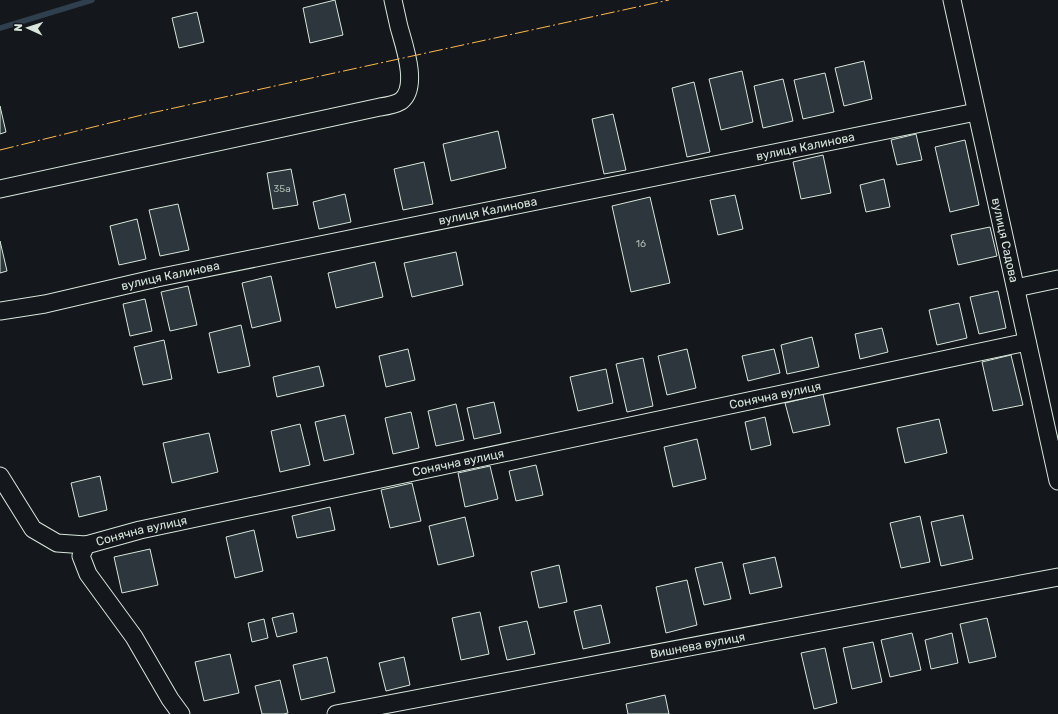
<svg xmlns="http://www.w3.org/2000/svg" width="1058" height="714" font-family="Rubik,sans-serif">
  <rect width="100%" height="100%" fill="#14181c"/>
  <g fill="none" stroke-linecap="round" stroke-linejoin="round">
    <path stroke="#2f3f4d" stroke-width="5.5" d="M0 28 92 0"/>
  </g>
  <g fill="#2c363c" stroke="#d8e6dc">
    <path d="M335 0 343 35 310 43 303 8Z"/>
    <path d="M197 12 204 42 179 48 172 18Z"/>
    <path d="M864 61 872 99 844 106 835 68Z"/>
    <path d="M742 71 753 122 721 130 709 79Z"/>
    <path d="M825 73 834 112 803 119 794 80Z"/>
    <path d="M783 79 793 121 763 128 754 86Z"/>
    <path d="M694 82 710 152 687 157 672 88Z"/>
    <path d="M0 106 6 132 0 134Z"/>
    <path d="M613 114 626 170 604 174 592 119Z"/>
    <path d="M498 131 506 168 451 181 443 144Z"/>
    <path d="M916 134 922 160 897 165 891 140Z"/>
    <path d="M965 140 979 205 950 212 935 147Z"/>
    <path d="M823 155 831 193 801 199 793 162Z"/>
    <path d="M424 162 433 204 403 210 394 169Z"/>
    <path d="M291 169 298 205 273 209 267 173Z"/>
    <path d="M884 179 890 207 866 212 860 185Z"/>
    <path d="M345 194 351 222 319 229 313 202Z"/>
    <path d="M735 195 743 229 718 235 710 200Z"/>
    <path d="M650 197 670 283 631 292 612 206Z"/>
    <path d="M178 204 189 250 160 256 149 210Z"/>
    <path d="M137 219 146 259 119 265 110 226Z"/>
    <path d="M990 227 997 256 958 265 951 235Z"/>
    <path d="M0 241 7 271 0 273Z"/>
    <path d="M456 252 463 285 412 297 404 263Z"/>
    <path d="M375 262 383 297 336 308 328 273Z"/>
    <path d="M271 276 281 321 252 328 242 283Z"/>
    <path d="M188 286 197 325 170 331 161 292Z"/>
    <path d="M998 291 1006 328 979 334 970 297Z"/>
    <path d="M145 299 152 331 130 336 123 304Z"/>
    <path d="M959 303 967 338 937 345 929 310Z"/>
    <path d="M241 325 250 366 218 373 209 333Z"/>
    <path d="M882 328 888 352 860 359 855 334Z"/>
    <path d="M812 337 819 367 787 374 781 345Z"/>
    <path d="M164 340 172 379 143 385 134 347Z"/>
    <path d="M408 349 415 380 386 387 379 356Z"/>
    <path d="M687 349 696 388 667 395 658 356Z"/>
    <path d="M774 349 780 373 748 381 742 356Z"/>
    <path d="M1011 355 1023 405 993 411 982 362Z"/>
    <path d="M643 358 653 406 627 412 616 364Z"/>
    <path d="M319 366 324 386 277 397 273 377Z"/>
    <path d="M606 369 613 403 578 411 570 377Z"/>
    <path d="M823 394 830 425 793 433 785 403Z"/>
    <path d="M494 402 501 433 474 439 467 408Z"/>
    <path d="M456 404 464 440 436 446 428 411Z"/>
    <path d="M411 412 419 448 393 454 385 418Z"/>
    <path d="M345 415 354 454 324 461 315 422Z"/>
    <path d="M765 417 771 445 751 450 745 422Z"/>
    <path d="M939 419 947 453 905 463 897 428Z"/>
    <path d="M300 424 310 465 280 472 271 431Z"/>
    <path d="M209 433 218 472 172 483 163 443Z"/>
    <path d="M697 439 706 479 673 487 664 447Z"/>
    <path d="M536 465 543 495 516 501 509 471Z"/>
    <path d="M490 466 498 499 465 507 458 473Z"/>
    <path d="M100 476 107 510 79 517 71 483Z"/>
    <path d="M412 483 421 521 390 528 381 490Z"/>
    <path d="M330 507 335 530 297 538 292 516Z"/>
    <path d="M963 515 973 559 941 566 931 522Z"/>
    <path d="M920 516 930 562 901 568 890 523Z"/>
    <path d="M465 517 474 556 438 565 429 526Z"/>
    <path d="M254 530 263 571 235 578 226 537Z"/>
    <path d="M150 549 158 585 122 593 114 557Z"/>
    <path d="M775 557 782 587 750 594 743 564Z"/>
    <path d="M722 562 731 599 704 605 695 568Z"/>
    <path d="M559 565 567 602 539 608 531 572Z"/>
    <path d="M687 580 697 625 666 633 656 587Z"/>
    <path d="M601 605 610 643 583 649 574 611Z"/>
    <path d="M480 612 489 654 461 660 452 618Z"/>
    <path d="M293 613 297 632 277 637 272 618Z"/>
    <path d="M987 618 996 657 969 663 960 624Z"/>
    <path d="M264 619 268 638 252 642 248 623Z"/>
    <path d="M527 621 535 654 507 660 499 627Z"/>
    <path d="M912 633 921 670 890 677 881 640Z"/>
    <path d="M952 633 958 663 931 669 925 640Z"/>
    <path d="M873 642 882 682 852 689 843 648Z"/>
    <path d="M825 648 837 703 814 709 801 653Z"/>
    <path d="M230 654 239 693 204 701 195 662Z"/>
    <path d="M327 657 335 692 301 700 293 665Z"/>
    <path d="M404 657 410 685 386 691 379 663Z"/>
    <path d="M280 680 288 713 284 714H262L255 686Z"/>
    <path d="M665 695 669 714H628L626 704Z"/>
  </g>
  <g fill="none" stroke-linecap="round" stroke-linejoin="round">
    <defs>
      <g id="minor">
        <path id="s1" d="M952 0 1058 481"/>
        <path d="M0 189 380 107C387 106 396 104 401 101 419 87 404 45 399 27 397 18 395 9 393 0"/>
        <path d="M1016 288 1058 279"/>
        <path id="s2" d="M0 311 45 304 157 278 976 112"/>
        <path d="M0 476 33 529 57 543 86 545"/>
        <path id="s3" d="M181 714 170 699 134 637 88 574 81 556 86 545 140 530 1027 342"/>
        <path id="s4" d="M336 714 1058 577"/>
      </g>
    </defs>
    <use href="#minor" stroke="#d8e6dc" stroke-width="19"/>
    <use href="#minor" stroke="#14181c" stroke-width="17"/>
    <path stroke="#ffb74d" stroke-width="1" stroke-dasharray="14 3 2 3" stroke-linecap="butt" d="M0 150 142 115 669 0"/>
  </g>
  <g text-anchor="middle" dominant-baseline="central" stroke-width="3" stroke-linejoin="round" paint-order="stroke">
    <g font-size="10" fill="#adbab4">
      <text x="282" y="189">35а</text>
      <text x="641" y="244">16</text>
    </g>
    <g font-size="12" fill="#d8e6dc" stroke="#14181c">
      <text stroke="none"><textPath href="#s2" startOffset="822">вулиця Калинова</textPath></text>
      <text stroke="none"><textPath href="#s2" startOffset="498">вулиця Калинова</textPath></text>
      <text stroke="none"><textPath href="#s1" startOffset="246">вулиця Садова</textPath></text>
      <text stroke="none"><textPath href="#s2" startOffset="174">вулиця Калинова</textPath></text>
      <text stroke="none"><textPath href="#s3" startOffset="905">Сонячна вулиця</textPath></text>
      <text stroke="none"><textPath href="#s3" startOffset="581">Сонячна вулиця</textPath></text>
      <text stroke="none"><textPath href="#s3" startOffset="257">Сонячна вулиця</textPath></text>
      <text stroke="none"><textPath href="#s4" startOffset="368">Вишнева вулиця</textPath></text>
    </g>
  </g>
  <g transform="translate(28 28) rotate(273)" stroke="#14181c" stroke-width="3" paint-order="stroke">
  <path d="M0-3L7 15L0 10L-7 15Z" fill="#d8e6dc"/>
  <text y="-6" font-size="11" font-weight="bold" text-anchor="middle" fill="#d8e6dc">N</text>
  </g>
</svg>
